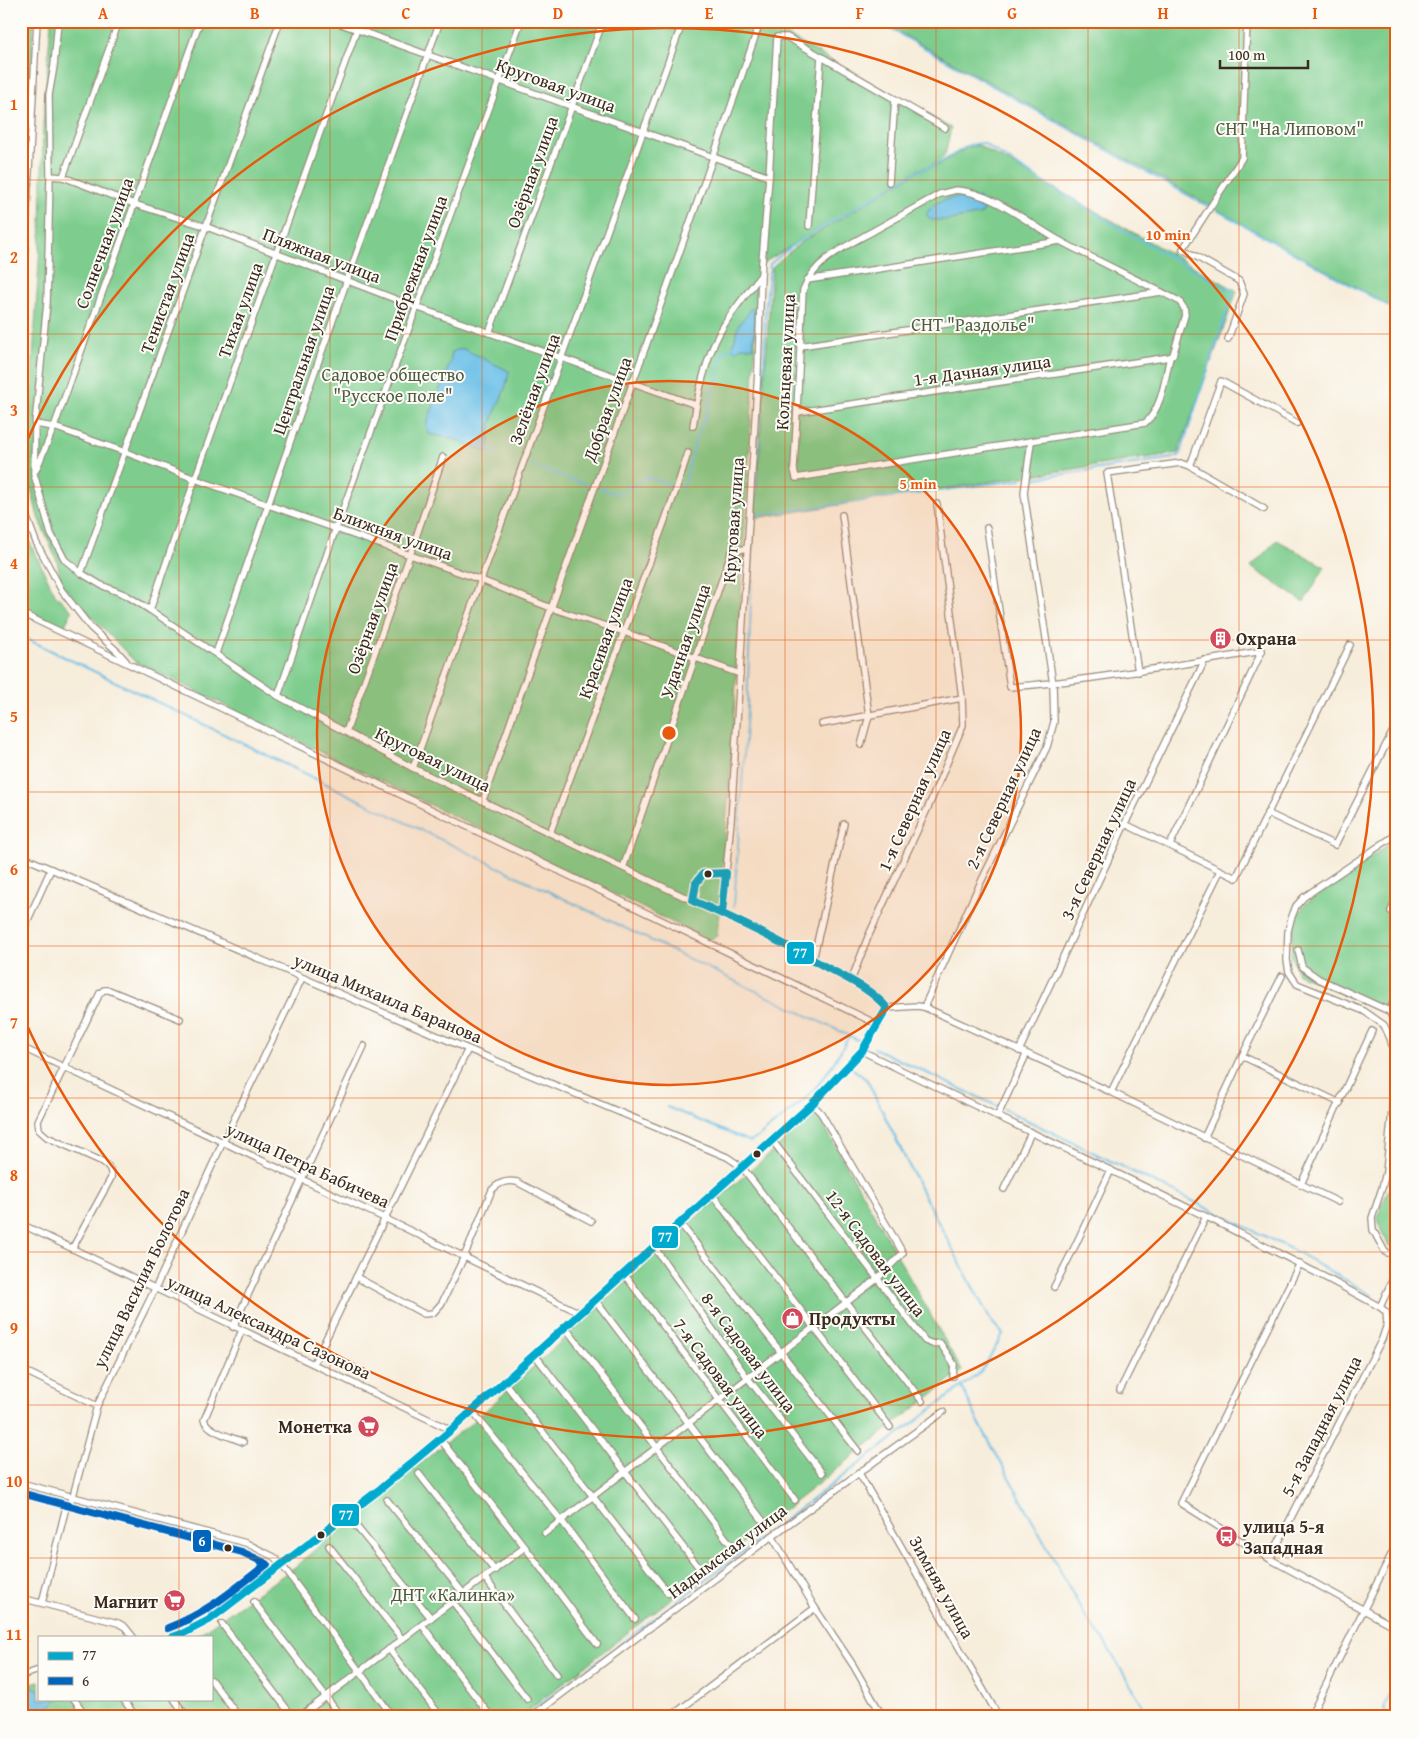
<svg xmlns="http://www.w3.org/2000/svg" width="1418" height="1738" font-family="'Gentium Book Plus',serif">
  <rect width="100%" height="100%" fill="#fdfcf7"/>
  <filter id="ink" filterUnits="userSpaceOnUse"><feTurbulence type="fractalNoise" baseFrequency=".02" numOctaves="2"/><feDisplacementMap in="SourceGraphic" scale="10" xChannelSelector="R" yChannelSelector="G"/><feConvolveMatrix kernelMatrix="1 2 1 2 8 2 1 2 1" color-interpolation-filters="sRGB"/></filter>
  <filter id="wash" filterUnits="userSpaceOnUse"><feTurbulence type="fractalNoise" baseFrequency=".0096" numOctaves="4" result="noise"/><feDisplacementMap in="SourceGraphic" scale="20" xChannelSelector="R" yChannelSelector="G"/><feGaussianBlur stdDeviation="1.12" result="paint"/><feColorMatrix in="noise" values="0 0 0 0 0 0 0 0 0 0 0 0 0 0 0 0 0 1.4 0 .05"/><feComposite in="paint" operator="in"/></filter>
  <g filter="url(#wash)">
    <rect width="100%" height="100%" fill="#f7eddb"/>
    <g fill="#7ecd8e" stroke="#5c7c56">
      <path d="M21 21H34L21 251Z"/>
      <path d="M51 21H762L951 128C944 157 949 161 919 169L760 265 732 749 717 936 709 940 134 661 62 585 57 561 38 517 26 470 41 230 43 125Z"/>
      <path d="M879 21H1397V310Z"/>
      <path d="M978 145 1237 291 1178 453 755 518 772 267 800 243 919 171 936 166 968 147Z"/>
      <path d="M21 512 27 537 55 594 72 611 64 627 21 608Z"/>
      <path d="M1277 540 1325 567 1304 602 1251 567Z"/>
      <path d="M1397 838V1044L1385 1012 1298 974 1291 956 1294 921 1304 905Z"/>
      <path d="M817 1113 962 1371 520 1717H21V1686L39 1681V1699H211V1637H195L295 1567 366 1506 473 1422 699 1215Z"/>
      <path d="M1397 1136V1249L1388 1245 1377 1217 1393 1179Z"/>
    </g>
    <g fill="#6bbfe7" stroke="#537482">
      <path d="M969 197 979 198 983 203 984 210 982 214 950 220H932L926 215C934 198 953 198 969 197Z"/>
      <path d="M750 309H754L755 326 753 348 741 347 736 352 732 348C736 339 735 330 740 323 744 317 748 316 750 309Z"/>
      <path d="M462 348 509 371C507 392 494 409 490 428 488 437 492 443 488 452L457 440 429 434 426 425 450 363 452 352Z"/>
      <path d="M33 1686 37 1689H39V1699H58C49 1708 34 1720 21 1715V1703L24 1700H21V1696L28 1693V1690Z"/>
    </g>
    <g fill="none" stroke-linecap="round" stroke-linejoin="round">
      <g stroke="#6bbfe7" stroke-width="2">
        <path d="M876 21 1207 206"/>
        <path d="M1218 211 1397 311"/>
        <path d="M489 449 498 453"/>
        <path d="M530 465 590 486"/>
        <path d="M600 488 618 494 647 477 674 486"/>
        <path d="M683 489 697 434 705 419 724 352 734 346"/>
        <path d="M754 515 1021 480"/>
        <path d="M21 636 446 842 860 1041"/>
        <path d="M734 906 747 710 754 515 764 360 765 317 770 264 796 243 919 170 936 165 969 145 983 143C1064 198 1148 245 1233 292L1180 455 1173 458 1030 479"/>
        <path d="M874 1048 999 1107"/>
        <path d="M667 1107 751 1142C770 1128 790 1113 808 1096 825 1079 838 1056 849 1036"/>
        <path d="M1004 1109 1295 1251 1372 1295"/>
        <path d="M1388 1308 1397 1316"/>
        <path d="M962 1387 977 1419 1085 1616 1102 1638 1150 1717"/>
        <path d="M524 1717 981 1372 1003 1334 991 1321 920 1188 867 1080 853 1069"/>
        <path d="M1385 1717V1706L1397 1676"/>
      </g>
    </g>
  </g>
  <g filter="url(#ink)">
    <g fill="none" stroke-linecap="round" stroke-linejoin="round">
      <defs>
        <g id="minor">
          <path d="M58 21 54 66 49 95 50 176 47 303 35 424 34 474 51 534 65 560 81 573 101 585 126 595 150 610 278 696 413 768 693 901 722 913 869 990 878 997 887 1008"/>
          <path d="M333 21 769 177"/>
          <path d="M50 176 63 177 134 204 207 227 416 307 696 405"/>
          <path d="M63 177 119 21"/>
          <path d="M889 182 895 99"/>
          <path d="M956 190C995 193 1028 224 1062 242 1100 262 1140 281 1179 301L1184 308 1185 315 1173 355 1170 357C1165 378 1162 409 1145 423L796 478 794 469 803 290C816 258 847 246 875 230 897 218 918 206 940 194Z"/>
          <path d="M809 226 821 57"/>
          <path d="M807 280 1060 241"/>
          <path d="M21 319 37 21"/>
          <path d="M489 333 603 21"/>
          <path d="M1228 339 1244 294 1239 281 1183 249 1242 158 1247 21"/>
          <path d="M800 346 1161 292"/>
          <path d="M798 412 1170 357"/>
          <path d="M35 424 54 427 125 452 195 479 481 580 551 608 624 632 740 674"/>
          <path d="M693 426C698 393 707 350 726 322 736 306 749 291 761 275"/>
          <path d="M1190 466 1221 381 1297 423"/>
          <path d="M36 470 54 427 200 21"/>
          <path d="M21 502 36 542 62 591 91 628 118 652 126 661"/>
          <path d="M842 515 869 716 861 745"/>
          <path d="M987 528 1010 687C1094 680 1178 665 1262 651"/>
          <path d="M81 573 280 21"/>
          <path d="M150 610 195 479 360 21"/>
          <path d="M21 613 198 697 879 1025"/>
          <path d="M216 653 347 280 440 21"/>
          <path d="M1138 672 1107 473 1181 463 1190 466 1264 509"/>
          <path d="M278 696 336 528 521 21"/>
          <path d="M822 724 962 698"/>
          <path d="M346 732 410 555 443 457"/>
          <path d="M413 768 683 21"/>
          <path d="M483 800C573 542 670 287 758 28"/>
          <path d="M1267 813 1335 845 1397 723"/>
          <path d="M1125 824 1236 878 1350 645"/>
          <path d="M550 833 676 490 688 453"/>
          <path d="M1397 834 1304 897 1296 906 1291 919 1288 931 1287 960 1289 972 1297 984 1364 1011 1384 1025 1390 1038 1395 1056 1396 1070 1386 1172 1382 1188 1372 1218 1373 1230 1385 1252 1397 1256"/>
          <path d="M1170 845 1262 651"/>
          <path d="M21 856 468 1049 727 1157 742 1167 922 1401"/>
          <path d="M623 868 731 553 746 548"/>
          <path d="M1391 911 1397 899"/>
          <path d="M722 913 731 821 758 370 761 275 769 177 777 37H787L945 128"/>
          <path d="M21 935 51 869"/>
          <path d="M1298 950 1302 967 1319 979 1389 1011"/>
          <path d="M813 960 844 824"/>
          <path d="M851 981 868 937 930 803 963 725 962 698 937 504"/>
          <path d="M1397 996 1389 1011 1397 1026"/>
          <path d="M924 1007 976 892 1047 747 1054 722 1053 684 1024 493 1031 442"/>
          <path d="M887 1008 917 1006 924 1007 1111 1092 1338 1202"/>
          <path d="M21 1047 384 1218 580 1313"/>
          <path d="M862 1051C1035 1136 1211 1214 1380 1307L1386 1312 1387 1324 1382 1339 1270 1559"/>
          <path d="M1019 1051 1125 824 1205 660"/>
          <path d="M1242 1056 1340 1103"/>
          <path d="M1111 1092 1220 871"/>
          <path d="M997 1117 1026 1055"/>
          <path d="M1204 1138 1242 1056 1282 976"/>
          <path d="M772 1140 925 1341 933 1344 940 1343 954 1364 953 1376"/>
          <path d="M1301 1184 1372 1031"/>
          <path d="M1004 1189 1031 1133"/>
          <path d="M712 1194 890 1427"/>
          <path d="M680 1223 858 1451"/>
          <path d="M21 1224C164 1294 308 1360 451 1430"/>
          <path d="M654 1247 747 1377 822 1473"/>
          <path d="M72 1249 111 1178C112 1170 109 1166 103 1162L47 1137 39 1130 38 1121 100 993 104 990H109L180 1019"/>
          <path d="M1300 1263 1181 1503 1270 1559 1397 1628"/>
          <path d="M624 1274 795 1500"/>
          <path d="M356 1277 424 1314 433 1313 442 1303 464 1257 492 1190C499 1182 507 1180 517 1182L591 1221"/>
          <path d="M1054 1287 1075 1246 1111 1170"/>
          <path d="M595 1300 763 1521"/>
          <path d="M1380 1307 1397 1270"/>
          <path d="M233 1327 364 1046"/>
          <path d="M565 1327 731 1545"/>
          <path d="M242 1330 204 1420C209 1432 232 1437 243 1442"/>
          <path d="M535 1355 700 1569"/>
          <path d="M314 1363 468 1049"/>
          <path d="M21 1369 97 1406"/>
          <path d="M504 1382 668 1593"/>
          <path d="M1120 1390 1206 1217"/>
          <path d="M472 1411 561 1520 635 1619"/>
          <path d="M440 1439 525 1547 597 1644"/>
          <path d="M859 1473 999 1717"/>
          <path d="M419 1474 495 1571"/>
          <path d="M21 1483 246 1543 274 1557 282 1565 393 1717"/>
          <path d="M387 1500 464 1594"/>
          <path d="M356 1526 431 1618"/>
          <path d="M545 1533 877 1279 903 1253 821 1113 812 1104"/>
          <path d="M772 1536 815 1608 853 1665 883 1717"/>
          <path d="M329 1546 402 1639"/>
          <path d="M485 1578 557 1675"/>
          <path d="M21 1598 118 1623 125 1627 133 1637"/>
          <path d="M254 1602 341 1717"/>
          <path d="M453 1602 527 1699"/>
          <path d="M42 1603 65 1511 73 1496 97 1406 155 1289 223 1142 302 978"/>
          <path d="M222 1624 293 1717"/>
          <path d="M422 1625 491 1717"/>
          <path d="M172 1637 184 1633 209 1620 379 1490 451 1430 812 1104 862 1051 887 1008"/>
          <path d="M389 1649 441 1717"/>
          <path d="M21 1676 39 1670"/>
          <path d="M211 1680 239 1717"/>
          <path d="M74 1699 87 1717"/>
          <path d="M123 1699 136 1717"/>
          <path d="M174 1699 187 1717"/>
          <path d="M299 1717 525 1547"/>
          <path d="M531 1717 772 1536 943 1412"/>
          <path d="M670 1717 815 1608"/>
          <path d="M1310 1717 1397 1543"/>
        </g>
      </defs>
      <use href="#minor" stroke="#998c7c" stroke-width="8"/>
      <use href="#minor" stroke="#fff" stroke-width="5.5"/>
      <defs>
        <path id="bus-1" d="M173 1637 184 1633 209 1620 379 1490 451 1430 812 1104 862 1051 887 1008C870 988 846 978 824 966 781 942 738 920 693 901L696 883 703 874 726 873 722 913"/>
        <path id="bus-2" d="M21 1493 242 1552 267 1564C235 1589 206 1614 168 1628"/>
      </defs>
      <use href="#bus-1" stroke="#fdfcf7" stroke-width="11"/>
      <use href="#bus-2" stroke="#fdfcf7" stroke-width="11"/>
      <use href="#bus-1" stroke="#00a9ce" stroke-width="8"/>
      <use href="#bus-2" stroke="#0065bd" stroke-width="8"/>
    </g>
  </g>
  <path fill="none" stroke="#e8590c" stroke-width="1" stroke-opacity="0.55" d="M179 21V1637M330 21V1717M482 21V1717M633 21V1717M785 21V1717M936 21V1717M1088 21V1717M1239 21V1717M21 180H1397M21 334H1397M21 487H1397M21 640H1397M21 792H1397M21 946H1397M21 1098H1397M21 1252H1397M21 1405H1397M21 1558H1397M179 1699V1717"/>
  <circle cx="669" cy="733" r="352" fill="#e8590c" fill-opacity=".12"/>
  <g fill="none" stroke="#e8590c" stroke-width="2.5">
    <circle cx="669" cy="733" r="352"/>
    <path d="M22 452A705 705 0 1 1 22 1014"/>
  </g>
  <defs>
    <symbol id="building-disc" viewBox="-11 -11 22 22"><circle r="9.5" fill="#d1495b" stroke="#fdfcf7"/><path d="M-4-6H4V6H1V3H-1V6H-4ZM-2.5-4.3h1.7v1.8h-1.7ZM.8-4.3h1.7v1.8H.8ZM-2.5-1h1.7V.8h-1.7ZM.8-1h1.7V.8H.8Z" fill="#fff"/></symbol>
    <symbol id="shop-disc" viewBox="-11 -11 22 22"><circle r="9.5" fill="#d1495b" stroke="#fdfcf7"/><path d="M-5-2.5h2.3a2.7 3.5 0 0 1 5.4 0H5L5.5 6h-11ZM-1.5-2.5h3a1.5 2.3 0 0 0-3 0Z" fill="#fff"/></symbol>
    <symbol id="supermarket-disc" viewBox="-11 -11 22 22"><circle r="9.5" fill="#d1495b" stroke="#fdfcf7"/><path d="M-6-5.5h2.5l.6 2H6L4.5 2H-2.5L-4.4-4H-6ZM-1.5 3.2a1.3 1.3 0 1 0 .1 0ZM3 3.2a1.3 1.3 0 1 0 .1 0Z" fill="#fff"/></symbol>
    <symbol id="bus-disc" viewBox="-11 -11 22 22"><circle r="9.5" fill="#d1495b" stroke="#fdfcf7"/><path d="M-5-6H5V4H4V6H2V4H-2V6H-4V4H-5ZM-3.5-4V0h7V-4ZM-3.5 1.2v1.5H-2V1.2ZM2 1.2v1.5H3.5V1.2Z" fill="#fff"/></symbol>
  </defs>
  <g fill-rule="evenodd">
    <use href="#building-disc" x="1208" y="626" width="25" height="25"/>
    <use href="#shop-disc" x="780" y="1306" width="25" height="25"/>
    <use href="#supermarket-disc" x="356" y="1414" width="25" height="25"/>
    <use href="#bus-disc" x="1214" y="1524" width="25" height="25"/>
    <use href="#supermarket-disc" x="162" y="1588" width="25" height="25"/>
  </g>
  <g fill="#3b2a1e" stroke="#fdfcf7" stroke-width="2">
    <circle cx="708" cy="874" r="4.5"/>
    <circle cx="757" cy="1154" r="4.5"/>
    <circle cx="321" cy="1535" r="4.5"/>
    <circle cx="228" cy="1548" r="4.5"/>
  </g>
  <g text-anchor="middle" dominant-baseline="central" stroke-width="4" stroke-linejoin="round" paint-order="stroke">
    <g font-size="18" fill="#3b2a1e" stroke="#fdfcf7">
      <text transform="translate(556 85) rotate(20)">Круговая улица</text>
      <text transform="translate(532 172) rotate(-70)">Озёрная улица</text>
      <text transform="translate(104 243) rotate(-70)">Солнечная улица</text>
      <text transform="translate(322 255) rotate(21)">Пляжная улица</text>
      <text transform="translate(415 268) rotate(-70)">Прибрежная улица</text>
      <text transform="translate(167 293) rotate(-70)">Тенистая улица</text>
      <text transform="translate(240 310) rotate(-70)">Тихая улица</text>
      <text transform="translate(303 360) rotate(-71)">Центральная улица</text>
      <text transform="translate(785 362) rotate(-87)">Кольцевая улица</text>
      <text transform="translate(982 370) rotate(-8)">1-я Дачная улица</text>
      <text transform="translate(534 389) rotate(-70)">Зелёная улица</text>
      <text transform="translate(607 409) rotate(-70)">Добрая улица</text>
      <text transform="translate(733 520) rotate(-86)">Круговая улица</text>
      <text transform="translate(393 533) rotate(20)">Ближняя улица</text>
      <text transform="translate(372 618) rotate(-70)">Озёрная улица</text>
      <text transform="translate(605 638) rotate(-70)">Красивая улица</text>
      <text transform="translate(685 641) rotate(-71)">Удачная улица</text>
      <text transform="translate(433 759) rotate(26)">Круговая улица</text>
      <text transform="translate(1003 798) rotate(-65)">2-я Северная улица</text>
      <text transform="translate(914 800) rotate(-66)">1-я Северная улица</text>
      <text transform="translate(1098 849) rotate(-65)">3-я Северная улица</text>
      <text transform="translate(388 998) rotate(23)">улица Михаила Баранова</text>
      <text transform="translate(308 1165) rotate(25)">улица Петра Бабичева</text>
      <text transform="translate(876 1253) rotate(53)">12-я Садовая улица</text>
      <text transform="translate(141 1278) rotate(-64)">улица Василия Болотова</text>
      <text transform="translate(269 1327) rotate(25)">улица Александра Сазонова</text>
      <text transform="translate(749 1352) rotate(53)">8-я Садовая улица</text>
      <text transform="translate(721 1378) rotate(53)">7-я Садовая улица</text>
      <text transform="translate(1321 1426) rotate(-63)">5-я Западная улица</text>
      <text transform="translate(727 1551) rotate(-37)">Надымская улица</text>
      <text transform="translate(942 1587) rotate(61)">Зимняя улица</text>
    </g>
    <g font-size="18" fill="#4f5b40" stroke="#fdfcf7">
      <text x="1290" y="128">СНТ "На Липовом"</text>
      <text x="973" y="324">СНТ "Раздолье"</text>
      <text x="393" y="374">Садовое общество<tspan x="393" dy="21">"Русское поле"</tspan></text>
      <text x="453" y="1594">ДНТ «Калинка»</text>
    </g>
    <g font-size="18" font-weight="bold" fill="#3b2a1e" stroke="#fdfcf7" text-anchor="start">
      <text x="1236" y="638">Охрана</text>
      <text x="809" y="1318">Продукты</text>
      <text x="352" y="1426" text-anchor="end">Монетка</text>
      <text x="1243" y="1526">улица 5-я<tspan x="1243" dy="21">Западная</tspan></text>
      <text x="158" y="1601" text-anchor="end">Магнит</text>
    </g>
  </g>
  <circle cx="669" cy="733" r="8" fill="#e8590c" stroke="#fdfcf7" stroke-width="2.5"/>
  <g font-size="15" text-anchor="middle" font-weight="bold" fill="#e8590c" stroke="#fdfcf7" stroke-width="4" stroke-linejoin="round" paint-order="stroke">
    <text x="1168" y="240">10 min</text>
    <text x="918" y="489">5 min</text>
  </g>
  <g stroke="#fdfcf7" stroke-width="2">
    <rect x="786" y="941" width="29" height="24" rx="5" fill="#00a9ce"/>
    <rect x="651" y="1225" width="28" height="24" rx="5" fill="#00a9ce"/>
    <rect x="331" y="1503" width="29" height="24" rx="5" fill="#00a9ce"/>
    <rect x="192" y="1529" width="20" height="24" rx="5" fill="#0065bd"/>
  </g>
  <g font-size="14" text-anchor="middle" font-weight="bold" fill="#fff">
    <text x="800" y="958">77</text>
    <text x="665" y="1242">77</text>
    <text x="346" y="1520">77</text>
    <text x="202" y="1546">6</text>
  </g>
  <rect width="1418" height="1738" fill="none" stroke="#fdfcf7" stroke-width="55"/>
  <rect x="38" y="1636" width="175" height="65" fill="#fdfcf7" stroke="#afa8a0"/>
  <rect x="48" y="1652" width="25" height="8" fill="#00a9ce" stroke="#afa8a0"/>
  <text x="82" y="1660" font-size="15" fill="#3b2a1e">77</text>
  <rect x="48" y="1677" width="25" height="8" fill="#0065bd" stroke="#afa8a0"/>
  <text x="82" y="1686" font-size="15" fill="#3b2a1e">6</text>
  <path d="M1220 60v8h88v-8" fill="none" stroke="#3b2a1e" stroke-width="2.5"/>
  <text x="1228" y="60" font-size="15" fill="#3b2a1e" stroke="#fdfcf7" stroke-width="4" paint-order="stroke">100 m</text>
  <rect x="28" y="28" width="1362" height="1682" fill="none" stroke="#e8590c" stroke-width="2"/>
  <g font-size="16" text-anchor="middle" font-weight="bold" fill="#e8590c">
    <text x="103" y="19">A</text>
    <text x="255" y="19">B</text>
    <text x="406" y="19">C</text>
    <text x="558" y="19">D</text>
    <text x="709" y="19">E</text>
    <text x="860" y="19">F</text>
    <text x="1012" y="19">G</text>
    <text x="1163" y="19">H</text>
    <text x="1315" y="19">I</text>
    <text x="14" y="110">1</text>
    <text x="14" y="263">2</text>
    <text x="14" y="416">3</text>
    <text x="14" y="569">4</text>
    <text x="14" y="722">5</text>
    <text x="14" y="875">6</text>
    <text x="14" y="1028">7</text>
    <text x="14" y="1181">8</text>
    <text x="14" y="1334">9</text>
    <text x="14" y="1487">10</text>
    <text x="14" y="1640">11</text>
  </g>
</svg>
